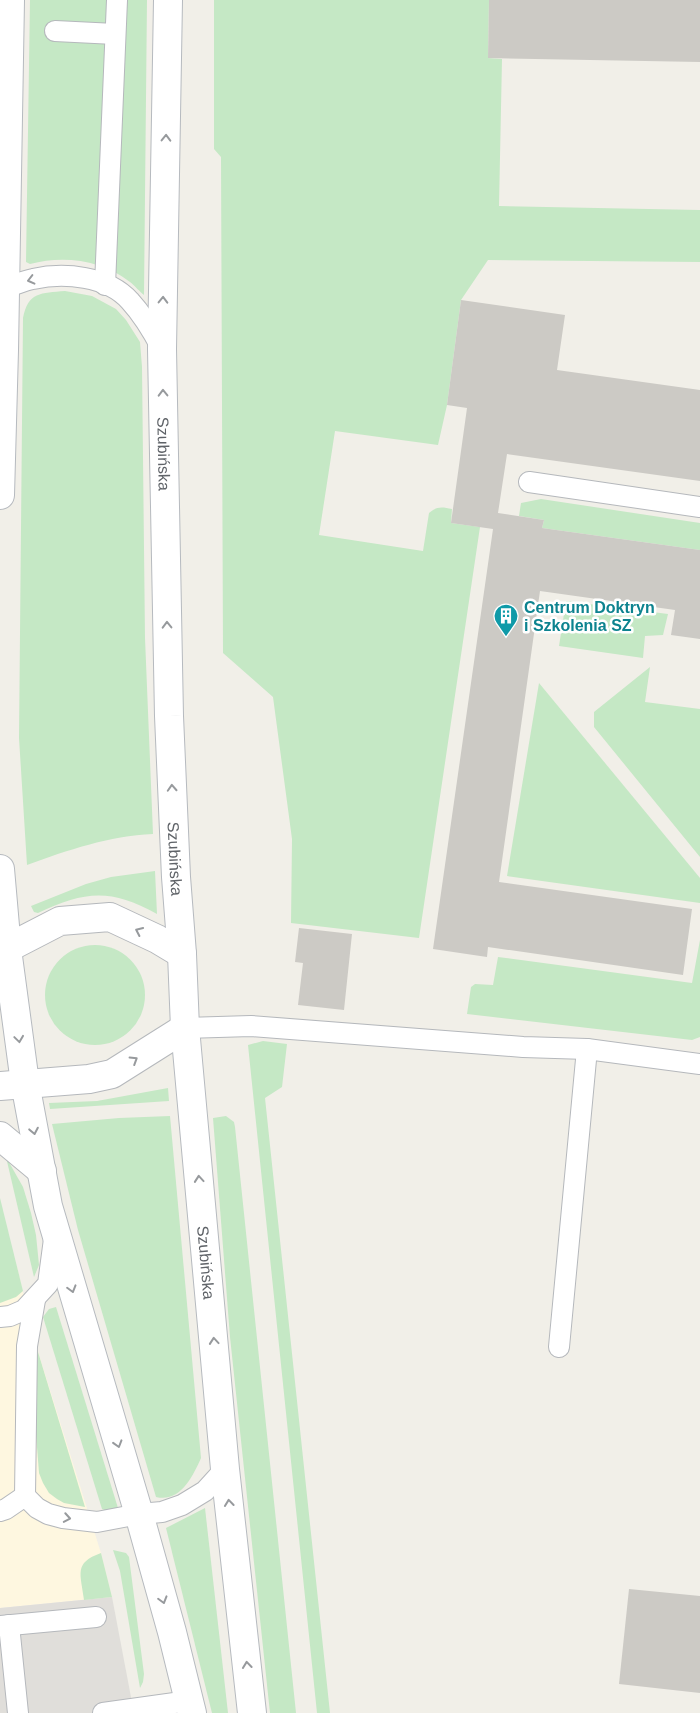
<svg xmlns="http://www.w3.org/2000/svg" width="700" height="1713" font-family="Helvetica,sans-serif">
  <rect width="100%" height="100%" fill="#f1efe8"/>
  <path fill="#fef7e0" d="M0 1267H17L35 1342 101 1553 112 1597 0 1608Z"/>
  <path fill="#e0deda" d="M112 1597 134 1713H0V1608Z"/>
  <g fill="#c5e8c5">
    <path d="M30 0H147L144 295C140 292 135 286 130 282 102 260 64 255 30 264L26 262Z"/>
    <path d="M214 0H489L488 58 502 59 499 206 700 210V262L488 260 461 300 447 405 438 445 335 431 319 535 423 551 429 513C437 506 442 507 452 509L451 523 480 527 419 938 291 923 292 839 273 697 223 653 221 157 214 149Z"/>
    <path d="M65 291 92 296 116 309 126 320 140 342 142 367 145 638 153 834C109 836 68 850 27 865L19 738 23 318C28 292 41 293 65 291Z"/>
    <path d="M541 499 700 523V550L542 528 544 520 519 516 521 503Z"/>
    <path d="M566 601 668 614 663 635 645 636 643 658 559 646Z"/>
    <path d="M650 667 645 702 700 709V857L594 727V712Z"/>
    <path d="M539 683 700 878V903L507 876Z"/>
    <path d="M155 871 157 914C110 888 85 891 38 913L34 912 31 906 86 884 111 877Z"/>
    <path d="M700 940V1037L692 1040 467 1014 471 987 475 984 493 985 498 957 692 983Z"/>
    <circle cx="95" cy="995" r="50"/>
    <path d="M263 1041 287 1044 282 1087 265 1098 330 1713H317L248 1045Z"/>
    <path d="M168 1088 169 1101 50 1109 49 1103 97 1101Z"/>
    <path d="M170 1116 201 1458C193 1476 180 1503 156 1497L78 1230 52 1124 119 1118Z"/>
    <path d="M226 1116 234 1122 235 1127 296 1713H270L230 1337 213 1118Z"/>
    <path d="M6 1157 23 1187 31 1213 36 1235 39 1265 34 1277Z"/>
    <path d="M0 1198 23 1291 16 1297 0 1303Z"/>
    <path d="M56 1307 118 1508 108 1511 102 1509 43 1317 49 1309Z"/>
    <path d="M35 1342 85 1507 64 1503 57 1499 49 1493 43 1483 39 1473 36 1434Z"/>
    <path d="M205 1508 228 1713H212L166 1528Z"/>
    <path d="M113 1550 126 1553 129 1557 144 1674 143 1682 140 1688 120 1571Z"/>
    <path d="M101 1553 112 1597 84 1600C81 1574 73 1563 101 1553Z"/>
  </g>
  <g fill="#cccac5">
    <path d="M489 0H700V62L488 58Z"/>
    <path d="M461 300 565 315 557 370 700 390V481L507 454 498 513 544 520 542 528 700 550V639L671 635 675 610 540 591 499 882 692 909 683 975 488 947 487 957 433 949 493 529 451 523 467 408 447 405Z"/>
    <path d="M299 928 352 934 344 1010 298 1005 303 963 295 962Z"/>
    <path d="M629 1589 700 1596V1693L619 1684Z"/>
  </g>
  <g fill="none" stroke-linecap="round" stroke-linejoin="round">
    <defs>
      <g id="service">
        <path d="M55 31 115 34"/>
        <path d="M105 285 117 0"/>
        <path d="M0 288C11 287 22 281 33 279 64 272 108 276 130 301 143 315 153 332 162 349"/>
        <path d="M529 482 700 507"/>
        <path d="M185 1028 251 1026 523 1047 587 1049 700 1064"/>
        <path d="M0 1317 10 1316 24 1310 48 1284 54 1239"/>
        <path d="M559 1347 587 1049"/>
        <path d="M25 1496 37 1508 48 1514 63 1518 97 1522 139 1514 162 1512 182 1505 205 1491 225 1469"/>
        <path d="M0 1511 6 1509 25 1496 27 1346 35 1300"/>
        <path d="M9 1625 18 1713"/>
        <path d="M0 1626 96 1617"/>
        <path d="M103 1713 189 1701"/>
      </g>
      <g id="tertiary">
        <path d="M0 952 60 921 110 917 157 939 182 954"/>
        <path d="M0 1086 89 1079 112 1074 185 1028"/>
        <path d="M0 1136 42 1171"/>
      </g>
      <g id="secondary">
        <path id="s1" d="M168 0 162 349 169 716 176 877 182 954 185 1028 225 1469 252 1713"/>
        <path d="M0 495 4 350 10 0"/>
        <path d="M0 869 7 949 25 1083 48 1206 139 1514 172 1632 192 1713"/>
      </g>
    </defs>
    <use href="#service" stroke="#b5b8bc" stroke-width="22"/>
    <use href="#tertiary" stroke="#b5b8bc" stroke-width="30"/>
    <use href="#secondary" stroke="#b6babf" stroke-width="30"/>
    <use href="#service" stroke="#fff" stroke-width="20"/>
    <use href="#tertiary" stroke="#fff" stroke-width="28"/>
    <use href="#secondary" stroke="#fff" stroke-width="28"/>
  </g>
  <defs><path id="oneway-chevron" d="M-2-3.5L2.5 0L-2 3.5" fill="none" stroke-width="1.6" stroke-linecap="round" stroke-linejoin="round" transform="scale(1.25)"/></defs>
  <g stroke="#979a9d">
    <use href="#oneway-chevron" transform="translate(166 138) rotate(-89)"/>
    <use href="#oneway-chevron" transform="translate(31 280) rotate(166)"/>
    <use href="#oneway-chevron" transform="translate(163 300) rotate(-89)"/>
    <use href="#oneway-chevron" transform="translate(163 393) rotate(-91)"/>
    <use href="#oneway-chevron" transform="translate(167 625) rotate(-91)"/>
    <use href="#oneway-chevron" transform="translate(172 788) rotate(-93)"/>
    <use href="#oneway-chevron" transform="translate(139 931) rotate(-155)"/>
    <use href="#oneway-chevron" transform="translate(19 1039) rotate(82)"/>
    <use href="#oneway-chevron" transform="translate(134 1060) rotate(-32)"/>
    <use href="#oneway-chevron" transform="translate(34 1131) rotate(79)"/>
    <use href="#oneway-chevron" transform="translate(199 1179) rotate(-95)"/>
    <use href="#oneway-chevron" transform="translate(72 1289) rotate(74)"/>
    <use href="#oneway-chevron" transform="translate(214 1341) rotate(-95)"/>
    <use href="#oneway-chevron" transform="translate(118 1444) rotate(73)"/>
    <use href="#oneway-chevron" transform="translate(229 1503) rotate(-96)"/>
    <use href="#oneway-chevron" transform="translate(67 1518) rotate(10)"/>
    <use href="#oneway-chevron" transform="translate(163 1600) rotate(74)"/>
    <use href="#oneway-chevron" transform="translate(247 1665) rotate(-96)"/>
  </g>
  <defs>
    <symbol id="building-pin" viewBox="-11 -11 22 30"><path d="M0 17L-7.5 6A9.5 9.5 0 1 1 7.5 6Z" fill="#0f9aa8" stroke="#fff"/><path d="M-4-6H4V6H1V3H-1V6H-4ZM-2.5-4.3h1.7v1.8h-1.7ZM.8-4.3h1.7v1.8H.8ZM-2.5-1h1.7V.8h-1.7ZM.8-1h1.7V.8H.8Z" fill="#fff"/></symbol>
  </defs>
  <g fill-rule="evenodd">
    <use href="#building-pin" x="492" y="602" width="28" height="38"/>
  </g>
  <g text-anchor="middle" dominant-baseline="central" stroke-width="5" stroke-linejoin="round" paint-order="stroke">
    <g font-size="16" fill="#5f6368" stroke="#fff">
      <text stroke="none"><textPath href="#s1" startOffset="454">Szubińska</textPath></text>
      <text stroke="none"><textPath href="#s1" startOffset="859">Szubińska</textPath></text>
      <text stroke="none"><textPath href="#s1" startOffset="1264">Szubińska</textPath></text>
    </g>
    <g font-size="16" font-weight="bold" fill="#0d838f" stroke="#fff" text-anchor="start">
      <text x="524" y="607">Centrum Doktryn<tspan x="524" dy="18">i Szkolenia SZ</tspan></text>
    </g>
  </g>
</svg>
